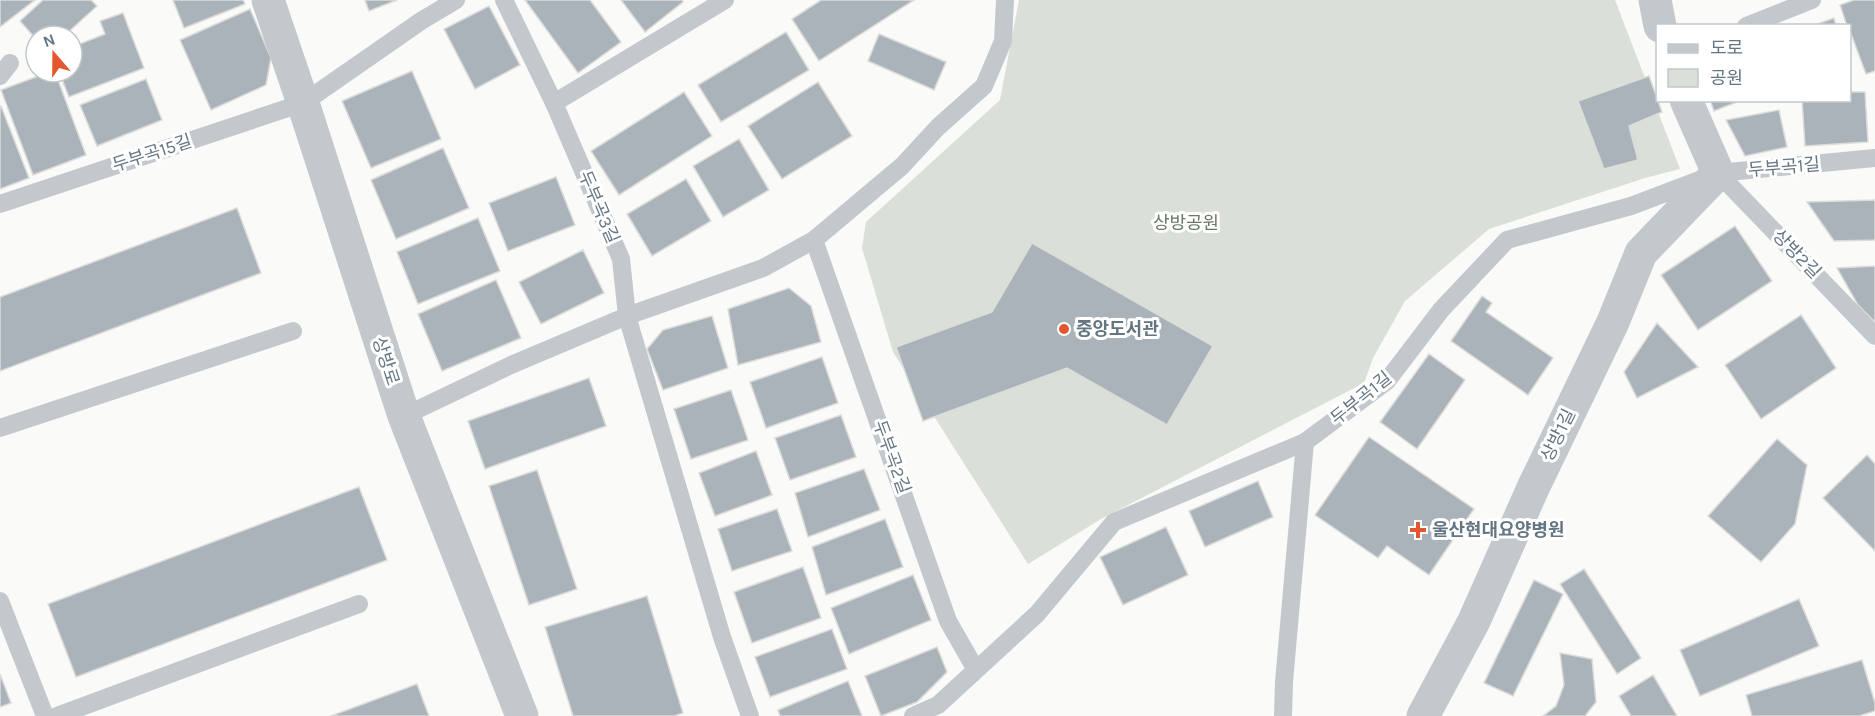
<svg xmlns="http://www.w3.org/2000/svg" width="1875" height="716" font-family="Karla,'Noto Sans KR',sans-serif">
  <rect width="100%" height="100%" fill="#fafaf8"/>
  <path fill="#dadfd7" d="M1019 0H1615L1680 169 1645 178 1489 229 1405 301 1373 358 1364 383 1101 519 1028 564 893 352 862 248 866 222 1000 100Z"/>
  <g fill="#aab3b9" stroke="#dcdcda" stroke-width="1.5">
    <path d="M0 0H35L0 27Z"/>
    <path d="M43 0H91L97 6 64 36H36V39L20 21Z"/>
    <path d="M173 0H243L245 4 184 28Z"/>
    <path d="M365 0H397L369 11Z"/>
    <path d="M525 0H590L621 42 578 73Z"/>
    <path d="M621 0H682L683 2 645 32Z"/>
    <path d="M821 0H914L819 61 792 19Z"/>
    <path d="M1854 0H1875V71L1866 74 1850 31V26H1847L1840 5Z"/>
    <path d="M489 6 520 65 475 89 444 29Z"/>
    <path d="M250 9 271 58 266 85 211 110 180 40Z"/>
    <path d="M123 13 144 68 69 97 59 72H72V47L105 34 100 21Z"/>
    <path d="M1834 18 1836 26H1812Z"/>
    <path d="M786 32 809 70 721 122 698 85Z"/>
    <path d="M879 34 946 62 934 90 868 61Z"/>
    <path d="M412 71 441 139 371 168 342 101Z"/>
    <path d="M49 72H55L86 155 33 175 1 90Z"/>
    <path d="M1649 76 1662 112 1629 126 1638 160 1604 169 1578 101Z"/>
    <path d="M146 79 162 120 97 146 80 105Z"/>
    <path d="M818 82 852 136 782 179 748 126Z"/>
    <path d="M684 92 712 136 619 195 591 151Z"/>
    <path d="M1850 92H1865L1868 142 1805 146 1802 100H1850Z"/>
    <path d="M1710 100H1742L1714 111Z"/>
    <path d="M1 106 29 178 0 189V107Z"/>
    <path d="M1779 110 1787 147 1745 156 1726 120Z"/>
    <path d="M739 139 769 190 723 217 693 166Z"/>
    <path d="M443 148 469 208 396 239 371 180Z"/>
    <path d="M556 177 575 225 508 251 489 203Z"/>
    <path d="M686 179 711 221 652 256 627 214Z"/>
    <path d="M1875 200V240L1834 241 1807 202Z"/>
    <path d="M237 208 261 273 0 371V297Z"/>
    <path d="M478 218 500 271 418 304 397 252Z"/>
    <path d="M1735 226 1772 281 1698 330 1661 275Z"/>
    <path d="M1032 243 1213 346 1167 425 1067 368 923 421 896 347 992 312Z"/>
    <path d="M583 250 604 293 541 324 519 282Z"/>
    <path d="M1875 266V322L1858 305 1837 268Z"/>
    <path d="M496 280 521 338 442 371 418 314Z"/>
    <path d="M789 288 811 306 821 342 738 365 728 309Z"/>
    <path d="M1482 296 1492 303 1486 312 1553 358 1528 395 1451 341Z"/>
    <path d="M1801 315 1836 368 1761 419 1725 365Z"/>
    <path d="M712 316 728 368 663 390 647 349 663 330Z"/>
    <path d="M1657 323 1698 367 1637 398 1624 372Z"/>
    <path d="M1429 354 1465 380 1417 449 1380 422Z"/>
    <path d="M822 357 838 403 766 428 750 382Z"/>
    <path d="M589 378 606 426 485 469 468 421Z"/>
    <path d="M731 390 748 440 691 459 674 409Z"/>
    <path d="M841 415 856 457 790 480 775 438Z"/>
    <path d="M1369 437 1474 509 1429 575 1387 546 1378 558 1315 515Z"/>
    <path d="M1777 439 1807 465 1795 524 1761 562 1708 516Z"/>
    <path d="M756 451 772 495 715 516 699 473Z"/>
    <path d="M1867 455 1875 464V551L1823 498Z"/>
    <path d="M864 469 880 510 808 537 795 493Z"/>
    <path d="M537 470 577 589 529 605 489 486Z"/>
    <path d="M1258 481 1273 517 1205 547 1189 511Z"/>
    <path d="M359 487 387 560 76 677 48 604Z"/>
    <path d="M777 509 792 551 732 571 718 529Z"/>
    <path d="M885 519 903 567 826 595 812 547Z"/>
    <path d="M1166 527 1188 575 1123 605 1100 557Z"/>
    <path d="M803 567 821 618 752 643 734 592Z"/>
    <path d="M1584 569 1641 658 1617 674 1560 584Z"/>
    <path d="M913 575 931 620 849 654 831 608Z"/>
    <path d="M1534 580 1563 594 1513 696 1484 683Z"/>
    <path d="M647 596 683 713 674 716H573L545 627Z"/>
    <path d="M1799 599 1819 646 1700 696 1680 650Z"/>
    <path d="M832 629 847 669 770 697 755 657Z"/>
    <path d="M937 647 947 672 917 702 881 716 865 676Z"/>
    <path d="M1560 653 1592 659 1596 702 1585 716H1543L1556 706 1564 685Z"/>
    <path d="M1862 660 1875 703V711L1859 716H1752L1746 695Z"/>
    <path d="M0 674 11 703 0 707Z"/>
    <path d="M1653 675 1677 716H1631L1619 696Z"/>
    <path d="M848 681 862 716H780L778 710Z"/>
    <path d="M417 684 429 716H331Z"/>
  </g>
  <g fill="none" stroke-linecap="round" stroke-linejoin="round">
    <g stroke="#c3c8cc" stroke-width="18">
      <path d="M504 0 554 103 621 259 627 316 722 637 750 716"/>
      <path d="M1746 26 1812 0"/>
      <path d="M0 76 10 63"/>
      <path d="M554 103 725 0"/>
      <path d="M1718 173 1875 336"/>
      <path d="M0 204 303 103 421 21 456 0"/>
      <path d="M814 240 948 621 976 670"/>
      <path d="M404 416 511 365 627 316 763 268 814 240 902 166 938 127 984 86 1003 41 1005 0"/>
      <path d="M0 428 293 331"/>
      <path d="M0 601 45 716"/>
      <path d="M57 716 359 604"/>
      <path d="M913 716 938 705 1037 614 1114 522 1305 442 1387 381 1441 310 1507 240 1631 206 1718 173 1875 158"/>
      <path d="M1283 716 1284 682 1305 442"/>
    </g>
    <g stroke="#c3c8cc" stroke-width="33">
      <path d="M1655 0 1660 26"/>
      <path d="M1423 716 1474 621 1533 488 1613 322 1641 253 1718 173 1686 100"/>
    </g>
    <path stroke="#c3c8cc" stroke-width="33" d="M268 0 303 103 404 416 522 716"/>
  </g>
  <g fill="#e4572e" stroke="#fff" stroke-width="2">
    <circle cx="1064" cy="329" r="6"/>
    <path d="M1415 521h6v6h6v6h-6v6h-6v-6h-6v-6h6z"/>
  </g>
  <g text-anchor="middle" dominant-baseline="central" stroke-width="6" stroke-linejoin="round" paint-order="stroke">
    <g font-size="18" fill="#657683" stroke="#fff">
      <text transform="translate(152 153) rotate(-18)">두부곡15길</text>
      <text transform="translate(1784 167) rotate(-5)">두부곡1길</text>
      <text transform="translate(599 207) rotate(67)">두부곡3길</text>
      <text transform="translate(1797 254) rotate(46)">상방2길</text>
      <text transform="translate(386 361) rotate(72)">상방로</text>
      <text transform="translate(1361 398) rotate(-39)">두부곡1길</text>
      <text transform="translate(1558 435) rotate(-64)">상방1길</text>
      <text transform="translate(892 457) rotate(70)">두부곡2길</text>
    </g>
    <g font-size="18" fill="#687a64" stroke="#fff">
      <text x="1186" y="223">상방공원</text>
    </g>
    <g font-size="18" font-weight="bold" fill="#657683" stroke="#fff" text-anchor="start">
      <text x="1076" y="329">중앙도서관</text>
      <text x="1432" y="530">울산현대요양병원</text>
    </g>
  </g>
  <rect x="1656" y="24" width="195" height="78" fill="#ffffff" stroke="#c1c8cd" stroke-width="1.5"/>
  <rect x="1668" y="44" width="30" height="9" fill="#c3c8cc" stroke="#c1c8cd" stroke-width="1.5"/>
  <text x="1710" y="54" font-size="18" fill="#657683">도로</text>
  <rect x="1668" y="69" width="30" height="18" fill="#dadfd7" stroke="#c1c8cd" stroke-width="1.5"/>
  <text x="1710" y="84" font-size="18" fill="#657683">공원</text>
  <g transform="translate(54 54) rotate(340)"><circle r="28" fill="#ffffff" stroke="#c1c8cd" stroke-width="1.5"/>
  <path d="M0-4.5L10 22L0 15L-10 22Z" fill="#e4572e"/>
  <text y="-9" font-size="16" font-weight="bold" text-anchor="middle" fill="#657683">N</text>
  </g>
</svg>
